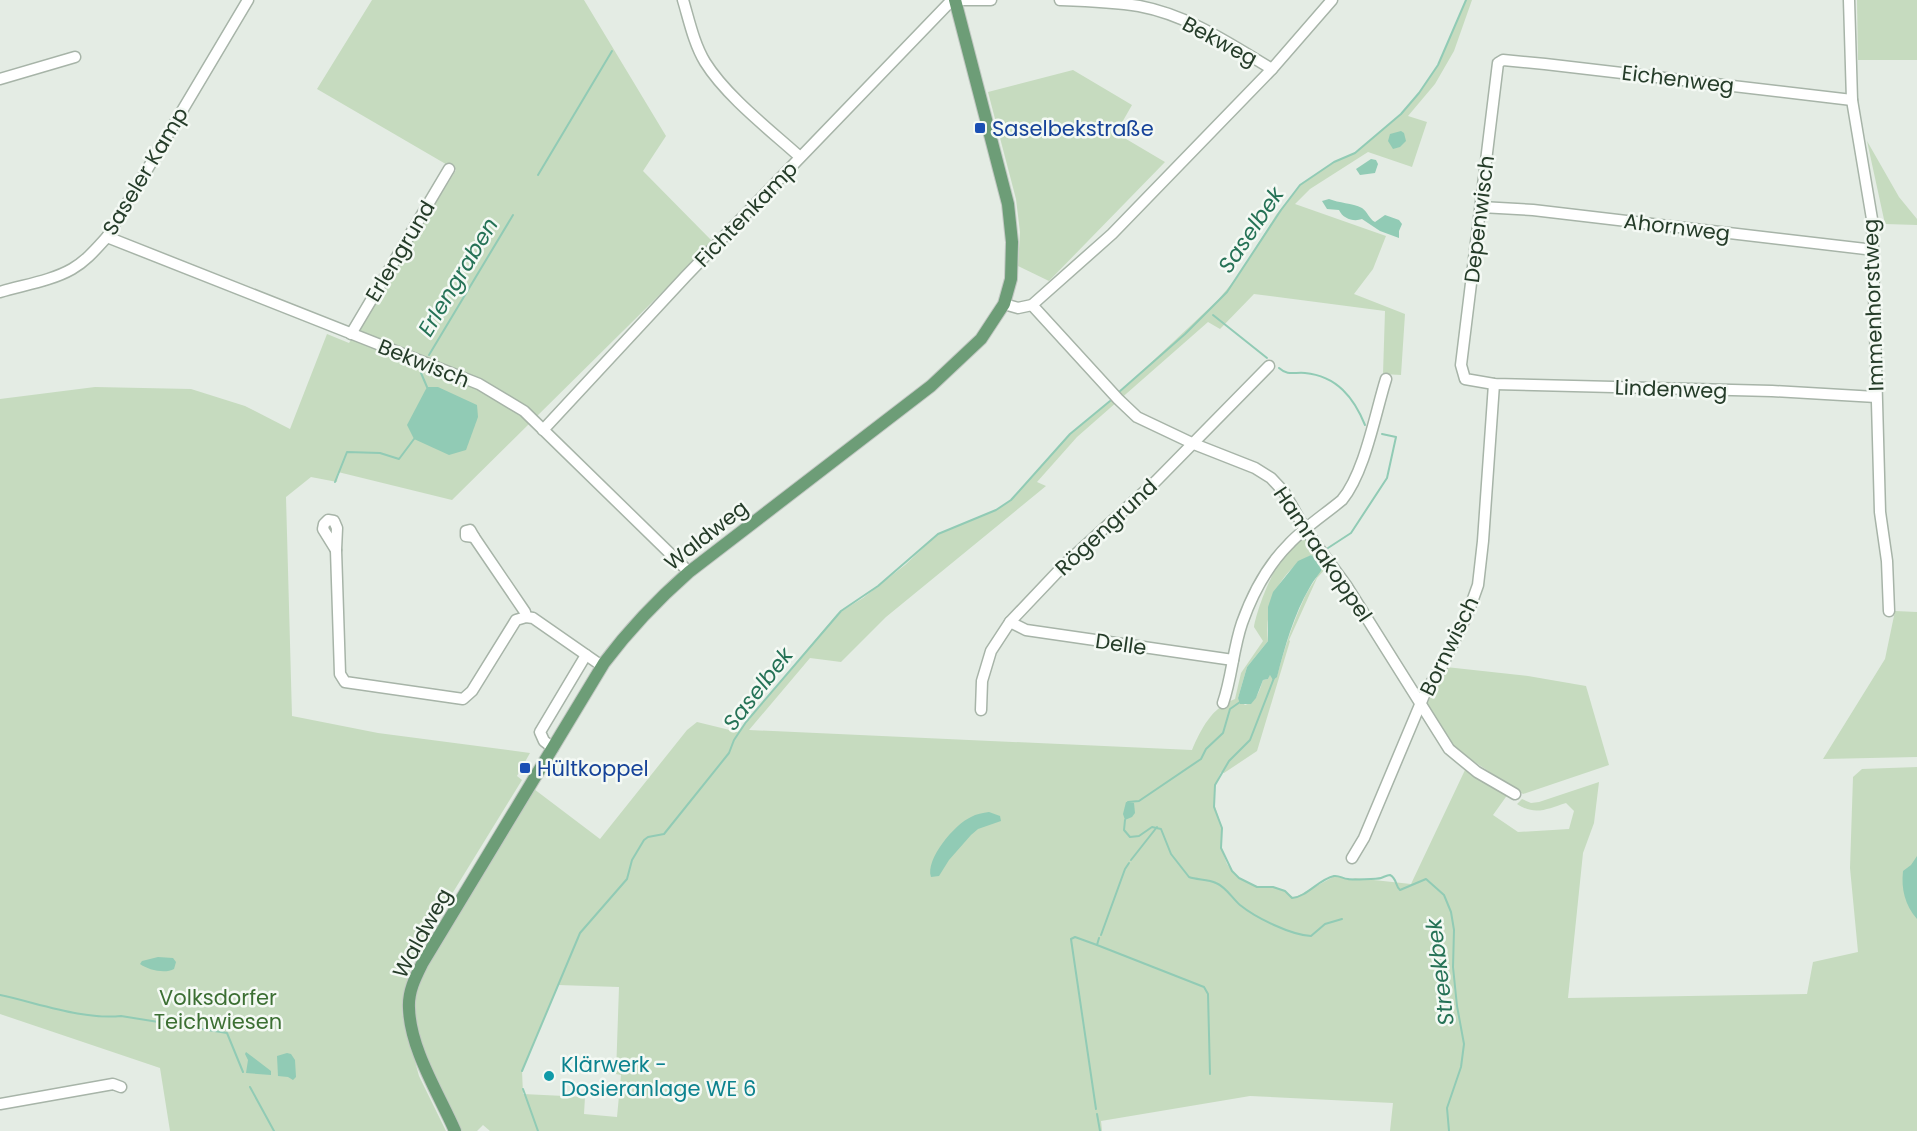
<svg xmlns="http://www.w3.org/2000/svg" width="1917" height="1131" font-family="Poppins,sans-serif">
  <rect width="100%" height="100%" fill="#e4ece4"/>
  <g fill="#c6dbbf" fill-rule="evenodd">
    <path d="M372 0H584L666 136 643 171 713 242 452 500 338 472 337 482 311 477 286 497 292 716 378 733 530 753 517 776 522 780 412 959 402 1013 419 1076 446 1131H170L160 1068 0 1014V399L95 387 191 389 245 406 290 429 327 334 349 343 456 170 317 89Z"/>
    <path d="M1466 0H1472L1454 51 1435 84 1408 116 1427 122 1412 167 1368 152 1310 189 1295 204 1386 236 1373 269 1354 294 1405 314 1401 375 1383 374 1385 311 1254 294 1220 329 1208 322 1077 437 1037 482 1046 486 886 617 841 662 810 658 749 730 1192 750C1201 729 1212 707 1235 699L1241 673 1263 641 1254 627C1257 607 1283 536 1308 540L1328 566 1317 578 1289 640 1290 641 1257 751 1224 773 1221 772 1214 787V803L1222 828 1221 848 1227 864 1234 874 1242 880 1259 887H1273L1284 890 1294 898 1335 876 1350 880 1355 878 1411 884 1465 770 1508 794 1493 815 1518 832 1569 829 1574 811 1566 803C1547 809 1535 816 1517 804L1522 799 1531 803 1539 802 1599 782 1594 823 1583 853 1568 998 1807 994 1813 962 1858 952 1850 868 1853 777 1862 769 1917 767V1131H1390L1393 1103 1250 1096 1101 1121 1102 1131H490L483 1125 477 1131H455L418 1051 410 997 530 786 600 839 687 730 697 722 738 732 837 614 863 598 905 565 938 534 996 510 1011 500 1070 434 1110 401 1218 300 1238 276 1276 215 1300 185 1334 162 1355 153 1401 114 1419 94 1438 65ZM1311 555 1322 564C1320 576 1308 588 1303 601 1292 625 1284 650 1277 676L1270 674 1268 679 1263 680C1259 691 1257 702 1245 705L1238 698 1247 667 1268 641C1264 606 1279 571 1311 555ZM558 985 619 987 616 1074 621 1075 617 1117 584 1114 585 1097 523 1094 522 1071Z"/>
    <path d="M1857 0H1917V60H1858Z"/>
    <path d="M1073 70 1132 105 1116 133 1165 162 1049 281 1018 266 1020 232 1016 199 988 92Z"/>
    <path d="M1867 141 1899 197 1917 219V225L1885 224Z"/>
    <path d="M1895 611 1917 612V757L1823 759 1885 659Z"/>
    <path d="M1446 667 1528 676 1586 686 1609 765 1523 794 1452 747 1427 704Z"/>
  </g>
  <g fill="#91cbb5">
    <path d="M1401 131 1404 133 1406 141 1400 147 1393 149 1388 141 1390 134Z"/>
    <path d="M1371 159 1376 160 1378 164 1375 173 1360 175 1356 169Z"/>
    <path d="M1329 199C1339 203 1352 203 1362 208 1368 212 1369 219 1375 222L1385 215 1399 220 1402 224 1399 231V238L1380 231 1362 219C1354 222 1343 219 1339 210L1327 209 1322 201Z"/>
    <path d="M427 387H438L477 405 478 417 466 450 449 455 414 439 407 425Z"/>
    <path d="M1311 555 1322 564 1323 567C1320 574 1314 579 1310 587 1294 614 1285 646 1277 677L1273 680 1270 675 1268 679 1263 680 1256 698 1251 704H1240L1238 698 1247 667 1268 641V607L1273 592 1298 561Z"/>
    <path d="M1126 802 1134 803 1135 813 1132 817 1125 820 1123 814Z"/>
    <path d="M989 812 1000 816 1001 821 978 829 971 835 949 860 939 876 931 877C925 859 955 824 971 817 976 814 983 813 989 812Z"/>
    <path d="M1917 856V919C1905 905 1901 889 1903 871L1911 865Z"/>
    <path d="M158 957 173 958 176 962 174 969C165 974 148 970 140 964L142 961Z"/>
    <path d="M246 1052 271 1071V1075L246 1073 248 1060 245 1054Z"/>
    <path d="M287 1053 291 1054 295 1060 296 1077 293 1080 288 1077 278 1076 277 1056Z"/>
  </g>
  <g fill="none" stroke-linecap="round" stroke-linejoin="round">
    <g stroke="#91cbb5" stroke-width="2">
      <path d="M538 175 612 51"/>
      <path d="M1213 315 1267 358"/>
      <path d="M429 355 513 215"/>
      <path d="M1279 368C1288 376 1294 372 1305 373 1337 376 1354 398 1365 425"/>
      <path d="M421 373 427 387"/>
      <path d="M1119 392 1185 334 1227 292 1281 210 1300 185 1334 162 1355 153 1401 114 1419 93 1438 65 1466 0"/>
      <path d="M335 482 347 452 380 453 399 459 414 439"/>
      <path d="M1328 548 1351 533 1387 478 1396 437 1382 434"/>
      <path d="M1274 678 1250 740 1229 761 1215 785 1214 807 1222 828 1221 848 1232 871 1239 878 1257 887H1273L1285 891 1292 898C1307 897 1319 879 1334 876 1339 875 1343 879 1348 879 1351 880 1378 879 1381 878 1384 877 1387 875 1390 875 1397 878 1395 886 1400 890L1426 879 1444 895 1451 912 1454 930 1453 967 1457 1006 1464 1044 1461 1067 1447 1108 1449 1131"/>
      <path d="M1128 802 1139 801 1201 759 1206 749 1223 733 1230 709 1240 702"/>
      <path d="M1125 820 1124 830 1130 837 1139 836 1152 827 1161 829 1171 854 1189 877C1197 880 1208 879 1216 883 1226 887 1232 898 1240 905 1256 918 1291 935 1311 936L1325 924 1342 919"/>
      <path d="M1131 860 1157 827"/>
      <path d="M1101 935 1125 869 1129 863"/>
      <path d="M1099 938 1097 945 1204 987 1208 994 1210 1074"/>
      <path d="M0 995C38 1003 83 1020 121 1016L227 1033 243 1072"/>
      <path d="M522 1071 580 933 627 879 632 860 644 840 648 837 664 834 729 753 734 740 746 722 841 611 878 586 938 534 996 510 1011 500 1070 434 1110 401"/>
      <path d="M250 1087 274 1131"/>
      <path d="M523 1089 538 1131"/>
      <path d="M1096 1109 1071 939 1075 937 1097 945"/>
      <path d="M1097 1114 1100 1131"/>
    </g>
    <defs>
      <g id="minor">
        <path d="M683 0C689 20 694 44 705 62 726 96 770 130 800 157"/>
        <path d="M960 0H991"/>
        <path d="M1060 0C1086 1 1113 2 1139 6 1188 15 1230 44 1272 69"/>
        <path d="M1849 0 1852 100 1872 219 1880 512 1887 561 1889 611"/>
        <path d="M0 79 75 57"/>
        <path d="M1852 100 1545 64 1503 60 1498 63 1461 365 1465 379 1494 384 1772 391 1876 397"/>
        <path d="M1481 207 1533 210 1874 250"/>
        <path d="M107 237 479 384 524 411 689 572"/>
        <path d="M0 292C23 285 51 281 72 269 86 261 96 249 107 237L248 0"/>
        <path d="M1004 304 1018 308 1032 305 1112 234 1272 69 1332 0"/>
        <path d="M1032 305 1118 399 1137 417 1194 444 1255 468 1271 478 1284 492 1305 529 1346 585 1449 749 1477 772 1515 794"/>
        <path d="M351 334 449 169"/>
        <path d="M543 430 686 276 952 0"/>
        <path d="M328 520 334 521 337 528 336 550 323 529 324 524Z"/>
        <path d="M470 530 474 537 466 536V531Z"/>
        <path d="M474 537 525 612 526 617"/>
        <path d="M336 550 340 674 345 682 463 699 472 691 516 620 526 617 533 618 602 666"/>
        <path d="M1010 622 1026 630 1233 660"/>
        <path d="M1223 703C1232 677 1233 649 1242 623 1252 595 1268 565 1289 544 1305 527 1324 515 1342 500 1365 472 1375 414 1386 379"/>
        <path d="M981 710 982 681 991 651 1010 622 1065 564 1156 481 1269 366"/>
        <path d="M553 748 544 741 540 732 586 655"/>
        <path d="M1352 858 1364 838 1425 693 1443 664 1468 613 1478 585 1483 541 1494 384"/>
        <path d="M0 1104 113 1084 121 1087"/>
      </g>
      <path id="major" d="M455 1131C439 1094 410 1049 409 1008 408 992 415 978 422 964L604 663C631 627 656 601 689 572L931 386 981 339 1004 304 1011 279 1012 242 1008 204 955 0"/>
    </defs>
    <use href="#minor" stroke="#a7b4a8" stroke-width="13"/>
    <use href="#major" stroke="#c2c8c3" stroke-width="14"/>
    <use href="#minor" stroke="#fff" stroke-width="10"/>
    <use href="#major" stroke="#6d9d77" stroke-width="12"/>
  </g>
  <g fill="#1a4fb4" stroke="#f4f9f4" stroke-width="2">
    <rect x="974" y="122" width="12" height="12" rx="3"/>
    <rect x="519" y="762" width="12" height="12" rx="3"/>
  </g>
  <circle fill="#0f9aa8" stroke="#f4f9f4" stroke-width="2" cx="549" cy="1076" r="6"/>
  <g text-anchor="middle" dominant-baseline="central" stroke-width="5" stroke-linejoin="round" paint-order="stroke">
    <g font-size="21" fill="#253c29" stroke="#f4f9f4">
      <text transform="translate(1220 41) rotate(28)">Bekweg</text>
      <text transform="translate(1678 79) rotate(7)">Eichenweg</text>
      <text transform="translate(145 171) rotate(-59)">Saseler Kamp</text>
      <text transform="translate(746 214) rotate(-46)">Fichtenkamp</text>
      <text transform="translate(1479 219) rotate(-83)">Depenwisch</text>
      <text transform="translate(1677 227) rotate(7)">Ahornweg</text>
      <text transform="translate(400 251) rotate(-59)">Erlengrund</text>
      <text transform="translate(1873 305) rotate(-92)">Immenhorstweg</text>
      <text transform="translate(424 363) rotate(22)">Bekwisch</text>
      <text transform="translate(1671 389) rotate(2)">Lindenweg</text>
      <text transform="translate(1106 527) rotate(-43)">Rögengrund</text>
      <text transform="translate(706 535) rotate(-38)">Waldweg</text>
      <text transform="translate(1323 554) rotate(56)">Hamraakoppel</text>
      <text transform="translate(1121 644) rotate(8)">Delle</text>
      <text transform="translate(1449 646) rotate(-64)">Bornwisch</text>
      <text transform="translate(422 933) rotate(-61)">Waldweg</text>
    </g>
    <g font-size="21" fill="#164399" stroke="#f4f9f4" text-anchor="start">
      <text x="992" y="128">Saselbekstraße</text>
      <text x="537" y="768">Hültkoppel</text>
    </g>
    <g font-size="21" fill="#3c6f33" stroke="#f4f9f4">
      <text x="218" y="997">Volksdorfer<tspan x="218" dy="24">Teichwiesen</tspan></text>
    </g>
    <g font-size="21" fill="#0d838f" stroke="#f4f9f4" text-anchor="start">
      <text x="561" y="1064">Klärwerk -<tspan x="561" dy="24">Dosieranlage WE 6</tspan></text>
    </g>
    <g font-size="22" font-style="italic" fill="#257256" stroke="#f4f9f4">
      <text transform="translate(1251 230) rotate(-56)">Saselbek</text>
      <text transform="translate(458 277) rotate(-59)">Erlengraben</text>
      <text transform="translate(758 689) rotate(-52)">Saselbek</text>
      <text transform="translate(1440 972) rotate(-97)">Streekbek</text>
    </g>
  </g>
</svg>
